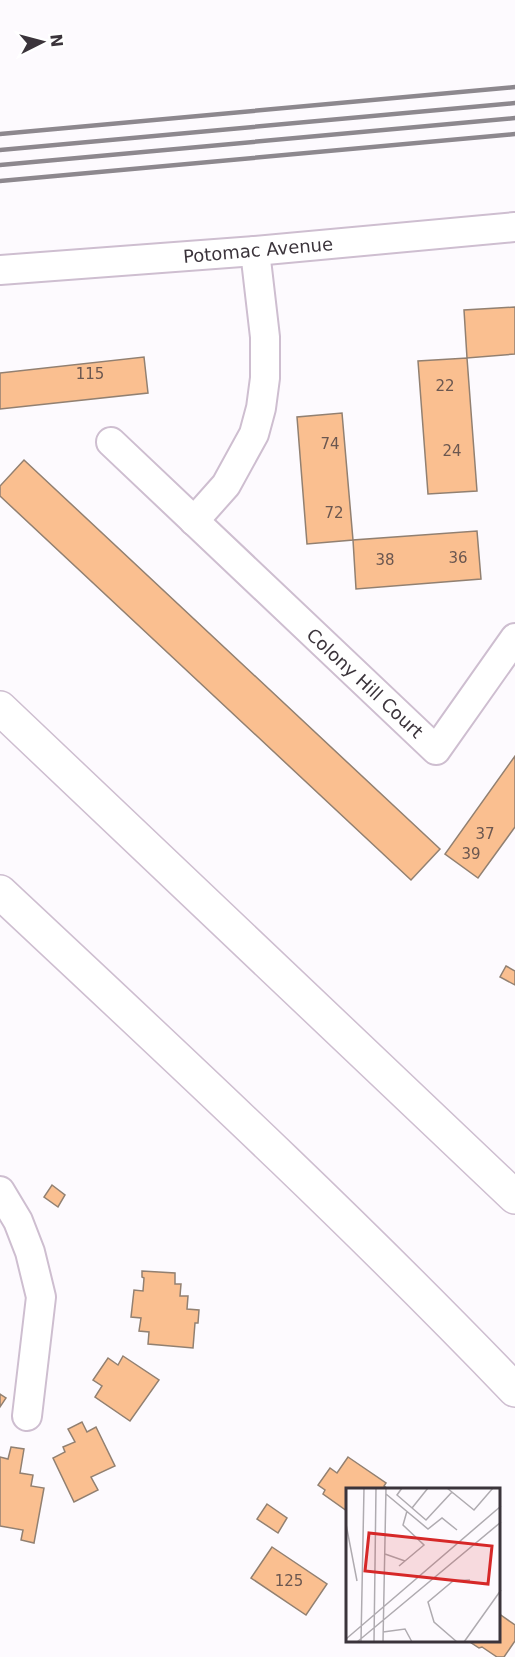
<svg xmlns="http://www.w3.org/2000/svg" width="515" height="1657" font-family="'DejaVu Sans',sans-serif">
  <rect width="100%" height="100%" fill="#fdfafe"/>
  <g fill="#fabf90" stroke="#928071" stroke-width="1.5">
    <path d="M515 307V354L467 358 464 310Z"/>
    <path d="M144 357 148 393 0 409V373Z"/>
    <path d="M467 358 477 491 428 494 418 361Z"/>
    <path d="M342 413 353 540 307 544 297 417Z"/>
    <path d="M24 460 440 849 411 880 0 496V486Z"/>
    <path d="M477 531 481 579 356 589 353 540Z"/>
    <path d="M515 756V827L478 878 445 854Z"/>
    <path d="M506 966 515 971V985L500 977Z"/>
    <path d="M52 1185 65 1195 58 1207 44 1197Z"/>
    <path d="M142 1271 175 1273V1284H181L180 1296H188L187 1309 199 1310 198 1323H195L193 1348 148 1344 149 1332 139 1331 141 1318 131 1317 134 1290 143 1291 144 1278 142 1277Z"/>
    <path d="M123 1356 159 1380 130 1421 95 1397 102 1386 93 1380 108 1358 118 1365Z"/>
    <path d="M0 1394 6 1398 0 1407Z"/>
    <path d="M82 1422 87 1432 96 1427 115 1466 91 1477 98 1490 74 1502 53 1458 65 1452 63 1447 75 1442 68 1429Z"/>
    <path d="M11 1447 24 1449 20 1473 33 1475 31 1486 44 1488 34 1543 21 1540 23 1530 0 1526V1457L8 1459Z"/>
    <path d="M348 1457 386 1483 384 1486 388 1489H347V1511L323 1494 325 1490 318 1485 330 1468 337 1473Z"/>
    <path d="M267 1504 287 1518 278 1533 257 1519Z"/>
    <path d="M272 1547 327 1584 306 1615 251 1578Z"/>
    <path d="M498 1613 515 1625V1641L504 1657H497L482 1647 479 1648 470 1642V1640H498Z"/>
  </g>
  <g fill="none" stroke-linecap="round" stroke-linejoin="round">
    <defs>
      <g id="minor">
        <path d="M0 270 255 251 515 227"/>
        <path d="M111 442 436 750 515 638"/>
        <path d="M194 521 226 485 254 434 261 408 265 378V337L255 251"/>
        <path d="M0 1191 18 1221 30 1252 41 1297 27 1416"/>
      </g>
      <g id="highway">
        <path d="M0 708 515 1197"/>
        <path d="M0 892C174 1055 350 1218 515 1390"/>
      </g>
    </defs>
    <use href="#minor" stroke="#cebed0" stroke-width="32"/>
    <use href="#highway" stroke="#cebed0" stroke-width="36"/>
    <use href="#minor" stroke="#fff" stroke-width="28"/>
    <use href="#highway" stroke="#fff" stroke-width="33"/>
    <g stroke="#8d888e" stroke-width="4.5">
      <path d="M0 134 515 87"/>
      <path d="M0 150 515 103"/>
      <path d="M0 165 515 118"/>
      <path d="M0 181 515 134"/>
    </g>
  </g>
  <g text-anchor="middle" dominant-baseline="central" stroke-width="4.5" stroke-linejoin="round" paint-order="stroke">
    <g font-size="15" fill="#6b5750">
      <text x="90" y="374">115</text>
      <text x="445" y="386">22</text>
      <text x="330" y="444">74</text>
      <text x="452" y="451">24</text>
      <text x="334" y="513">72</text>
      <text x="458" y="558">36</text>
      <text x="385" y="560">38</text>
      <text x="485" y="834">37</text>
      <text x="471" y="854">39</text>
      <text x="289" y="1581">125</text>
    </g>
    <g font-size="18" fill="#3b343b" stroke="#fff">
      <text transform="translate(258 250) rotate(-5)">Potomac Avenue</text>
      <text transform="translate(365 683) rotate(43)">Colony Hill Court</text>
    </g>
  </g>
  <g transform="translate(346 1488)">
    <rect width="154" height="154" fill="#fdfafe"/>
    <path fill="none" stroke="#afabb0" stroke-width="1.5" d="M56 0 51 7 80 32 106 4M101 0 128 22 147 0M40 6 82 41 96 30 111 42M66 20 82 0M0 36 11 93M39 66 59 73M53 78 78 57 57 37 61 23M37 144 59 141 66 154M0 151 155 18M15 153 18 0M11 154 155 34M28 154 30 0M37 154 40 0M111 154 88 134 82 114 107 93 124 92M118 154 155 102"/>
    <path fill="#d62828" fill-opacity="0.15" stroke="#d62828" stroke-width="3" d="M23 45 146 58 142 96 19 83Z"/>
    <rect width="154" height="154" fill="none" stroke="#3b343b" stroke-width="3"/>
  </g>
  <g transform="translate(42 42) rotate(84)" stroke="#ffffff" stroke-width="4.5" paint-order="stroke">
  <path d="M0-4.5L10 22L0 15L-10 22Z" fill="#3b343b"/>
  <text y="-9" font-size="16" font-weight="bold" text-anchor="middle" fill="#3b343b">N</text>
  </g>
</svg>
